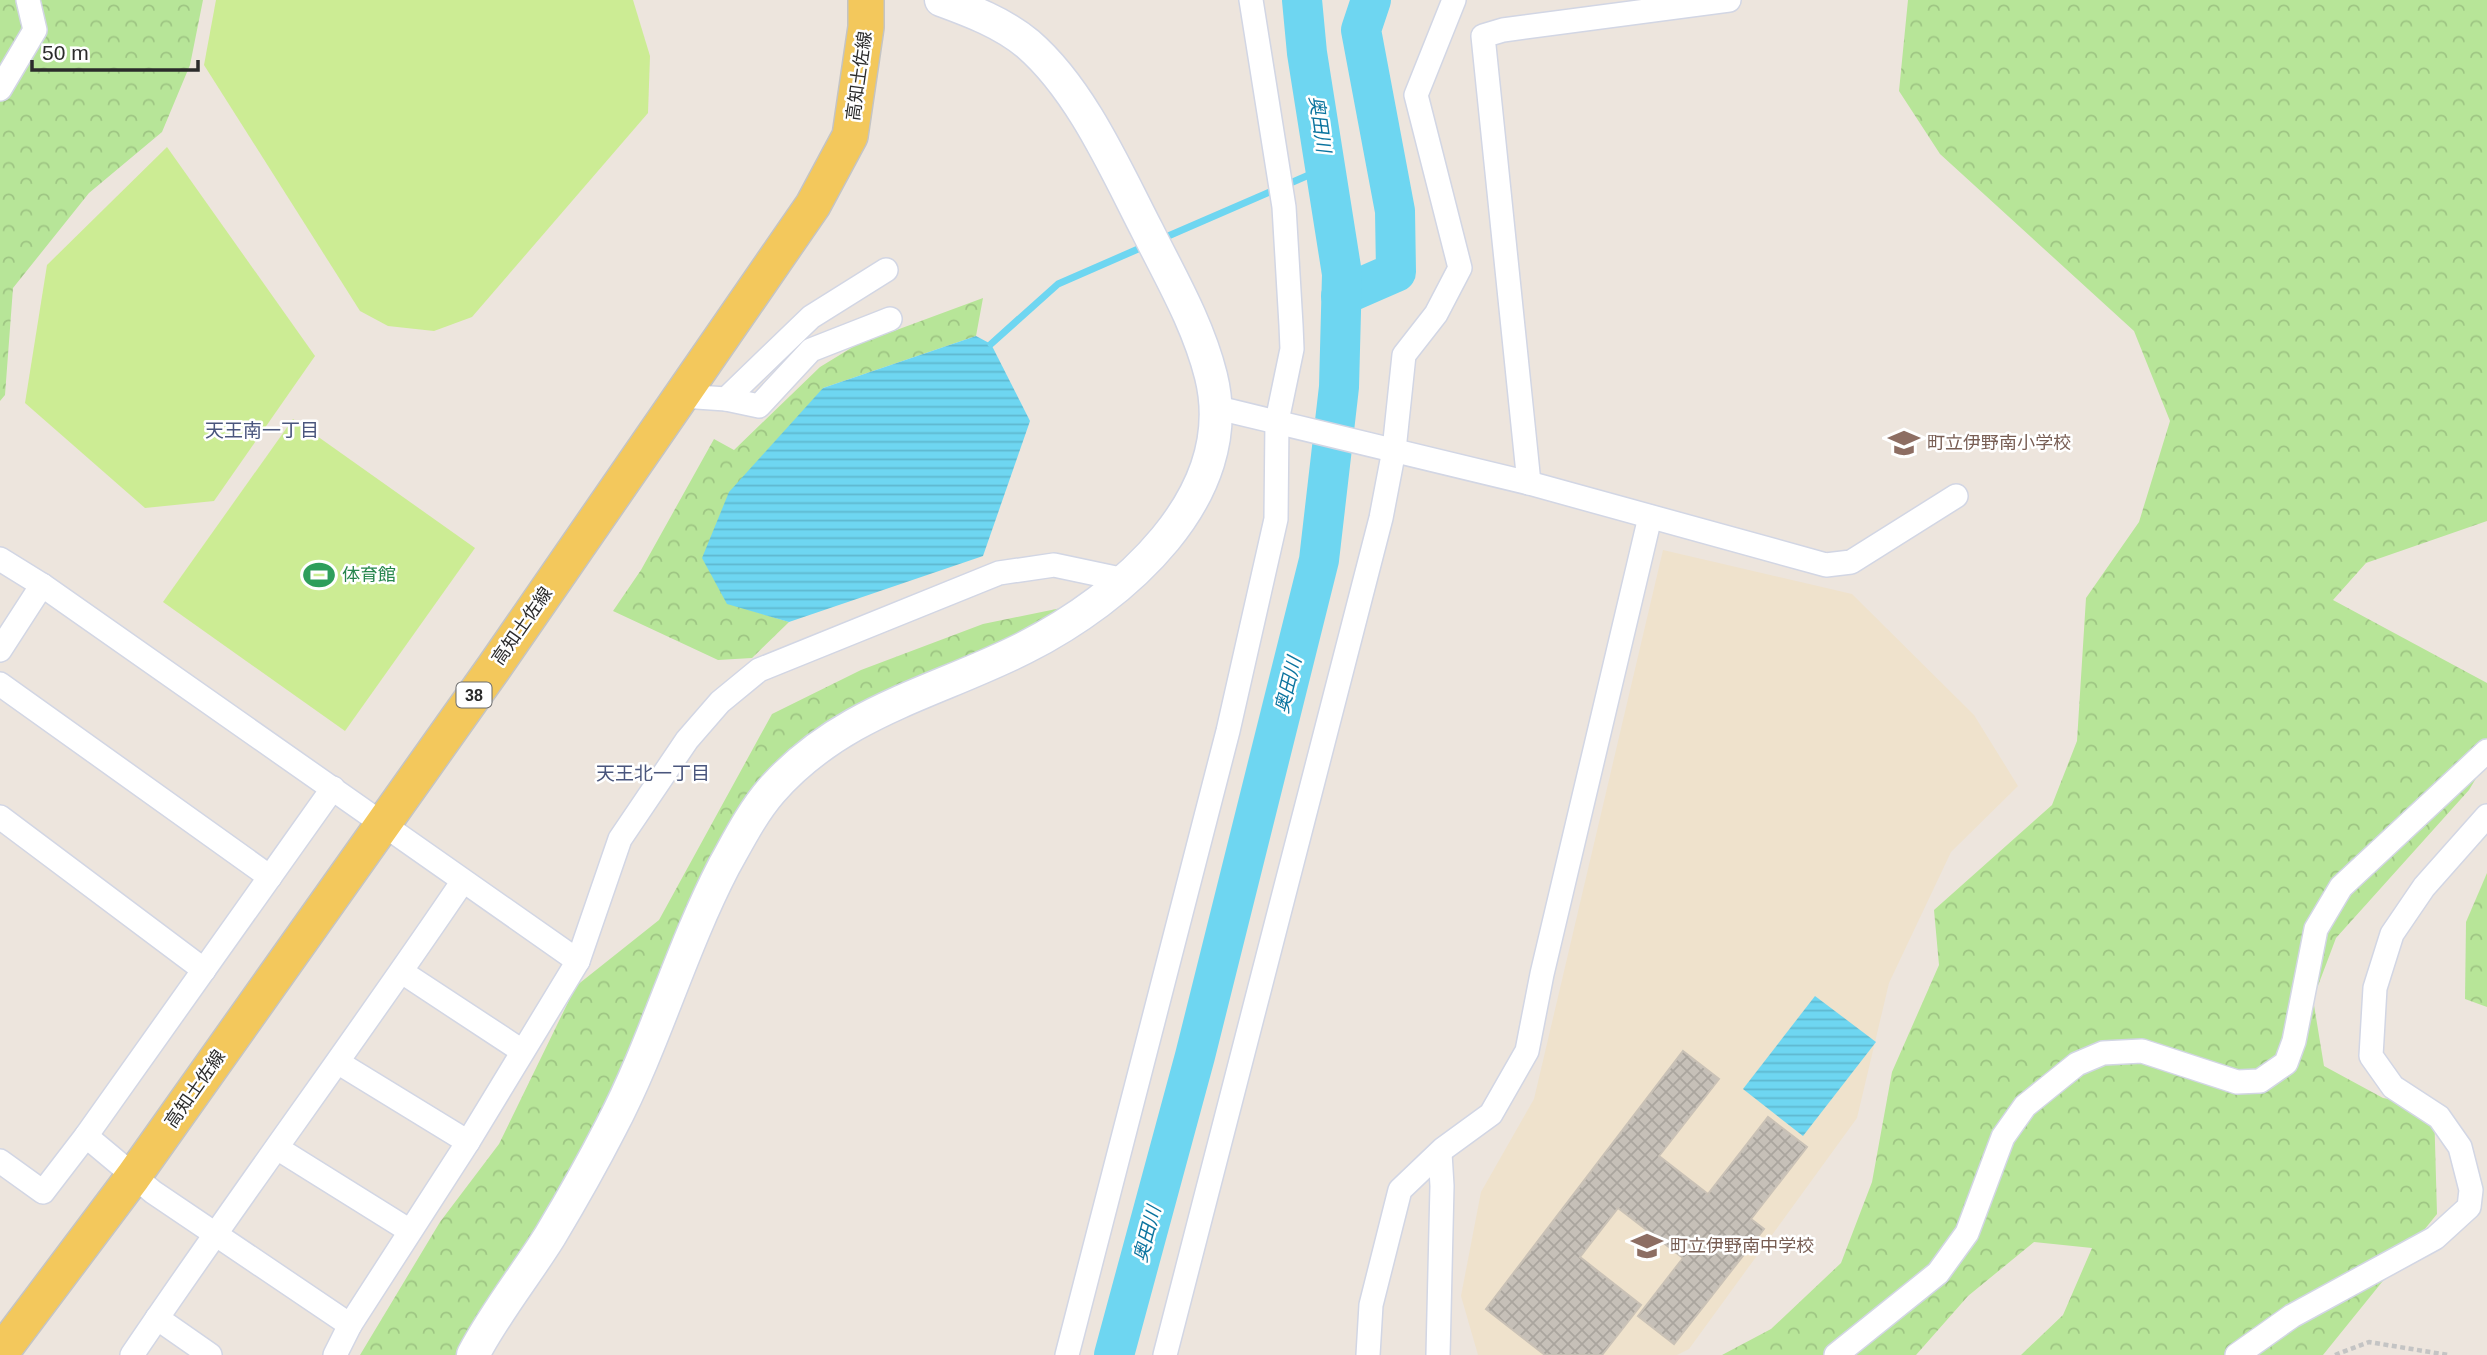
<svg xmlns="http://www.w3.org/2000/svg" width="2487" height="1355" font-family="Helvetica,'Noto Sans JP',sans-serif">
  <defs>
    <pattern id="forest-crowns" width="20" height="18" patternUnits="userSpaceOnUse" patternTransform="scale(1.75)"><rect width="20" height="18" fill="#b7e598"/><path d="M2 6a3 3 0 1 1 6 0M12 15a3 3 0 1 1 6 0" fill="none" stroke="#9ec583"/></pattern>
    <pattern id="water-rules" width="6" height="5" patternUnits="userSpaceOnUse" patternTransform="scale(1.75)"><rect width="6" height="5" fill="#6ed6f1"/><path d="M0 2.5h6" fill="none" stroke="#5fb8cf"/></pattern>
    <pattern id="building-cross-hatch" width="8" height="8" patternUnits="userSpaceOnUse" patternTransform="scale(1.75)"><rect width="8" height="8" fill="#c6c0b8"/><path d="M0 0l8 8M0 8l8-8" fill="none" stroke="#aaa59e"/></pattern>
  </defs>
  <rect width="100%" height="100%" fill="#ede5dd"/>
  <path fill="#efe2cc" d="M1663 550 1852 594 1974 715 2018 786 1951 852 1889 983 1857 1118 1689 1349 1677 1355H1478L1461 1296 1481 1192 1534 1099Z"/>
  <g fill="url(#forest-crowns)">
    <path d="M0 0H203L190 65 162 132 89 193 13 288 5 395 0 401Z"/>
    <path d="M1908 0H2487V521L2366 563 2333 600 2487 683V760L2469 790 2336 938 2313 999 2324 1066 2383 1098 2434 1107 2437 1214 2323 1355H2021L2063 1315 2092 1248 2034 1242 1968 1296 1916 1355H1722L1771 1329 1841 1263 1872 1182 1892 1072 1939 965 1934 910 2052 805 2077 741 2086 598 2139 522 2170 421 2134 331 1940 154 1899 91Z"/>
    <path d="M983 298 976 336 823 388 727 603 789 622 752 658 718 660 613 611 641 570 714 439 734 450 820 367 856 345Z"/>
    <path d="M1110 598 805 753 475 1355H360L440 1222 499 1144 576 986 659 920 772 714 861 670 983 624Z"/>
    <path d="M2487 873V1007L2465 999 2466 922Z"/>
  </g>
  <g fill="#ccec94">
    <path d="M216 0H633L650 56 648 113 472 317 434 331 388 326 360 311 204 65Z"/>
    <path d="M167 147 315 356 214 501 145 508 25 403 47 265Z"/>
    <path d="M293 419 475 548 345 731 163 602Z"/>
  </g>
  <g fill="url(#water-rules)">
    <path d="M976 336 991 344 1030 421 983 556 789 622 727 604 702 558 729 492 823 388Z"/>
    <path d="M1815 996 1876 1042 1803 1136 1743 1089Z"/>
  </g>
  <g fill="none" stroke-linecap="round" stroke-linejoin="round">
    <g stroke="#6ed6f1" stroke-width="7">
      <path d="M1159 240 1325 168"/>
      <path d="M991 344 1058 284 1145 246"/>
    </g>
    <g stroke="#6ed6f1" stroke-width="40">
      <path d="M1341 296 1396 272 1395 211 1361 30 1371 0"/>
      <path d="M1114 1355 1195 1056 1319 560 1339 387 1342 274 1307 53 1302 0"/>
    </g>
  </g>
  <path fill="url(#building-cross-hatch)" stroke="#c9c1b6" stroke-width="2" d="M1683 1051 1719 1079 1659 1156 1708 1194 1768 1117 1807 1147 1751 1219 1764 1229 1674 1344 1638 1316 1683 1258 1618 1208 1580 1257 1641 1305 1602 1355H1545L1486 1309Z"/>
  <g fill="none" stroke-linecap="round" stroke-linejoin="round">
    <defs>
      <g id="street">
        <path d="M0 89 35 30 28 0"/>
        <path d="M682 396 726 399 811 317 886 270"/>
        <path d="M726 399 759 406 811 350 890 319"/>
        <path d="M1214 407 1529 483 1826 565 1851 562 1956 496"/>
        <path d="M1529 483 1483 36 1503 30 1729 0"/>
        <path d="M0 559 42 585 578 961"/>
        <path d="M0 650 42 585"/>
        <path d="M0 684 270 877"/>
        <path d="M0 817 204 970"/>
        <path d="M402 972 522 1051"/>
        <path d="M339 1063 468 1142"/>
        <path d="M86 1136 153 1192 350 1325"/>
        <path d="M277 1148 410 1231"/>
        <path d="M0 1161 43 1192 86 1136 333 788"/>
        <path d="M157 1318 210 1355"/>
        <path d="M132 1355C240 1195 355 1041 463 881"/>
        <path d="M335 1355 350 1325 468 1142 578 961 620 839 687 740 720 702 759 670 999 573 1054 565 1125 580"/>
        <path d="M1067 1355 1228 731 1276 519 1277 421 1292 349 1291 325 1284 207 1251 0"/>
        <path d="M1165 1355 1381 518 1394 450 1404 355 1436 314 1460 268 1416 95 1454 0"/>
        <path d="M1368 1355 1371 1305 1400 1190 1443 1149 1491 1114 1527 1051 1542 974 1650 517"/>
        <path d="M1438 1355 1442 1186 1440 1153"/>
        <path d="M1836 1355 1938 1273 1967 1233 2003 1137 2025 1106 2077 1064 2103 1053 2142 1051 2237 1082 2260 1081 2286 1063 2294 1041 2316 929 2341 887 2487 751"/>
        <path d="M2237 1355 2292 1316 2435 1238 2469 1207 2471 1190 2460 1147 2439 1117 2393 1087 2371 1056 2375 988 2392 934 2424 887 2487 816"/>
      </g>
      <path id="secondary" d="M473 1355C495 1313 525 1276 550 1236 571 1201 592 1164 611 1127 655 1043 680 951 724 866 738 841 752 813 771 791 841 711 935 693 1024 648 1121 599 1241 497 1211 376 1198 324 1171 278 1147 230 1115 168 1081 90 1028 44 1003 23 971 11 941 0"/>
      <path id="primary" d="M0 1354 133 1177 495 666 813 205 850 136 866 27V0"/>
    </defs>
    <use href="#street" stroke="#d2d6e4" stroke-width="26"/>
    <use href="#secondary" stroke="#d2d6e4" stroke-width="35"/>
    <use href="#primary" stroke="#c4c4c4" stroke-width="38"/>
    <path stroke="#c4c4c4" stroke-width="4.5" stroke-dasharray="5 3.5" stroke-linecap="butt" d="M2335 1355 2369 1342 2448 1355"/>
    <use href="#street" stroke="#fff" stroke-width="23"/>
    <use href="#secondary" stroke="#fff" stroke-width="32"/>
    <use href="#primary" stroke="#f3c85c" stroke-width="35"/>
  </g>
  <defs>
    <symbol id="school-bare" viewBox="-9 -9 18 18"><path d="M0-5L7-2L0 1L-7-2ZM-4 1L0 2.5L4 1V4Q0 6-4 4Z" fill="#8d6e63" stroke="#fff" stroke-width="2.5" paint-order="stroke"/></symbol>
    <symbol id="stadium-bare" viewBox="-9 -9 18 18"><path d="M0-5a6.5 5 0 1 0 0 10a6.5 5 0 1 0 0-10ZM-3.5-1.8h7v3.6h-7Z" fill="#2e9e5b" stroke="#fff" stroke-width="2.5" paint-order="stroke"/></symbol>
  </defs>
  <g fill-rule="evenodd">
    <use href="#school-bare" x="1882" y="421" width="44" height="44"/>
    <use href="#stadium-bare" x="297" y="553" width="44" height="44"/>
    <use href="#school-bare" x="1625" y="1224" width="44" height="44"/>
  </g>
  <g text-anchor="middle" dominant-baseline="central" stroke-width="5" stroke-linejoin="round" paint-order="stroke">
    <rect fill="#fff" stroke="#6b6b6b" stroke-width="2" x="456.5" y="682.5" width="35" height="25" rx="5"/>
    <g font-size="16" font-weight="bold" fill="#2b2b2b">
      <text x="474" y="695">38</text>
    </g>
    <g font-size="18" fill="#2b2b2b" stroke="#fff">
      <text transform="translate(859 76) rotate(-82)">高知土佐線</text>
      <text transform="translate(522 626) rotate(-55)">高知土佐線</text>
      <text transform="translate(195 1089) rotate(-55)">高知土佐線</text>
    </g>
    <g font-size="18" fill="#785e54" stroke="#fff" text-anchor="start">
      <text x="1927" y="443">町立伊野南小学校</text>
      <text x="1670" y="1246">町立伊野南中学校</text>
    </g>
    <g font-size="18" fill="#27864d" stroke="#fff" text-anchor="start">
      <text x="342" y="575">体育館</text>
    </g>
    <g font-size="19" font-style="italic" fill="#0b749f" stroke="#fff">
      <text transform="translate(1320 124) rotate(82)">奥田川</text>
      <text transform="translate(1288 685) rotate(-76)">奥田川</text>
      <text transform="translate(1147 1234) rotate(-75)">奥田川</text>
    </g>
    <g font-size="19" fill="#4a567d" stroke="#fff">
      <text x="262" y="430">天王南一丁目</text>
      <text x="653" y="773">天王北一丁目</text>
    </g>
  </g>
  <path d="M32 60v10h166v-10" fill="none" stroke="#2b2b2b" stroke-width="3.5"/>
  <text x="42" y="60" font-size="21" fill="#2b2b2b" stroke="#ffffff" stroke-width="5" paint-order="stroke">50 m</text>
</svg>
